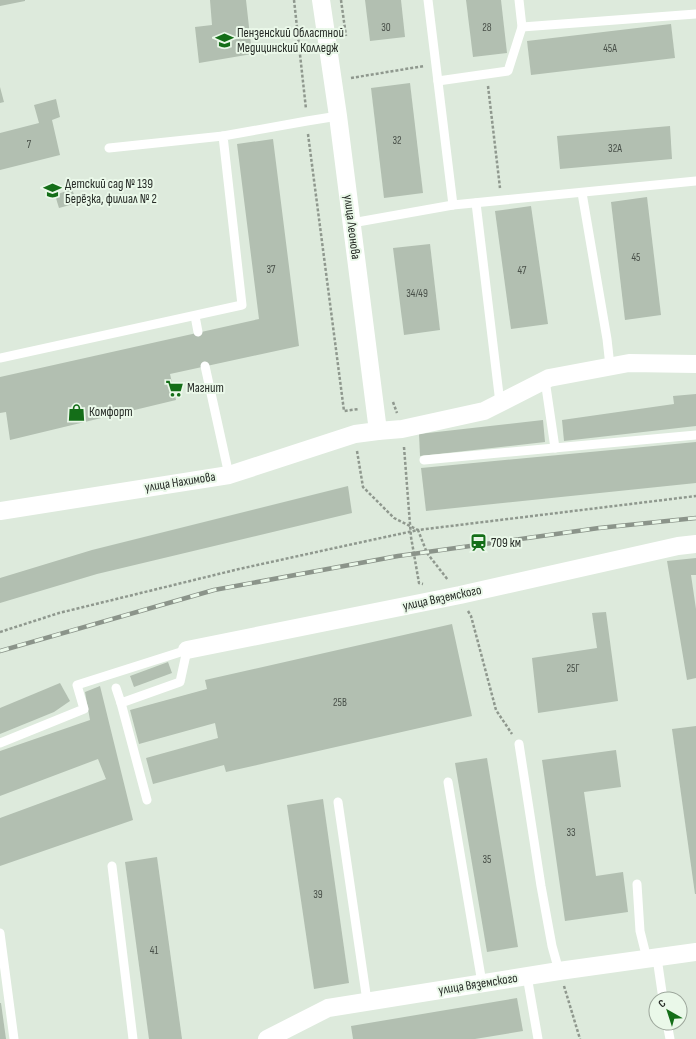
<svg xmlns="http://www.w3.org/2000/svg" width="696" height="1039" font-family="'Sofia Sans Condensed',sans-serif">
  <rect width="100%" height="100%" fill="#ddeadc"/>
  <g fill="#b2bfb1">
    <path d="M0 0H25V1L0 6Z"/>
    <path d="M210 0H246L252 54 199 63 195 27 212 25Z"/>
    <path d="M365 0H401L405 37 370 41Z"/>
    <path d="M466 0H501L507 53 473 57Z"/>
    <path d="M671 24 675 58 531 75 527 41Z"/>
    <path d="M410 83 423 193 384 198 371 88Z"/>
    <path d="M0 87 4 102 0 103Z"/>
    <path d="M56 99 60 117 52 120 60 155 0 170V133L39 123 34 105Z"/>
    <path d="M670 126 672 159 560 169 557 136Z"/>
    <path d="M273 139 299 346 170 374 176 400 10 440 6 412 0 413V377L259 319 237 144Z"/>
    <path d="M72 189 77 203 59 208 55 195Z"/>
    <path d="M647 197 661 315 625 320 611 202Z"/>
    <path d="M531 206 548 324 511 329 495 211Z"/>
    <path d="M430 244 440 330 404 335 393 248Z"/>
    <path d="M696 394V426L564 441 562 420 674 404 673 396Z"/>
    <path d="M543 420 545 442 420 456 419 434Z"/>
    <path d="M696 442V483L426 511 421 468Z"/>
    <path d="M348 486 352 513 97 574 0 603V578L92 550Z"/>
    <path d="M696 558V575H691L696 609V678L687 680 667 561Z"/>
    <path d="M606 612 618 701 538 713 532 658 597 648 592 613Z"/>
    <path d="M452 624 472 716 226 772 224 765 153 784 146 758 218 738 215 723 139 744 130 710 207 689 205 680Z"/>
    <path d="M168 662 172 673 134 687 130 676Z"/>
    <path d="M60 683 70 701 54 712 0 734V708Z"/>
    <path d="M100 686 133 820 0 866V818L106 779 98 759 0 796V751L90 720 85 692Z"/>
    <path d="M696 726V894H695L672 729Z"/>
    <path d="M616 750 621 787 584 792 596 876 623 872 628 912 565 921 542 760Z"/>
    <path d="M487 758 518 947 487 952 455 763Z"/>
    <path d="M323 799 349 983 314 989 287 805Z"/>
    <path d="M157 857 182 1039H149L125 862Z"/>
    <path d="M517 998 523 1031 475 1039H353L351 1026Z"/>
    <path d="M0 1003H1L6 1039H0Z"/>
  </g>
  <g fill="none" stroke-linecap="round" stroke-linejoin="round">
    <g stroke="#8f988e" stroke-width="2.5" stroke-dasharray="3 2" stroke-linecap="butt">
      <path d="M294 0 306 109"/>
      <path d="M341 0 346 36"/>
      <path d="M351 78 424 66"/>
      <path d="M488 86 500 188"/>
      <path d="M308 134 344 411 359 409"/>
      <path d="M393 402 397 413"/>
      <path d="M404 447 411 537 419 583 423 584"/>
      <path d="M357 451 363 487 394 518 418 530 696 496"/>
      <path d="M468 611 471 616 496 710 512 734"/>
      <path d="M0 632 59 613 239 569 353 544 418 530 427 553 448 580"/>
      <path d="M564 986 580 1039"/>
    </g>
    <g stroke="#fff" stroke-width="9">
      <path d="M519 0 522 27 696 14"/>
      <path d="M438 81 508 71 522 27"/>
      <path d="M109 148 223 136"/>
      <path d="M582 193 607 339 610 366"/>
      <path d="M476 203 500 403"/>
      <path d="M453 205 696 181"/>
      <path d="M352 223 453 205 428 0"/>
      <path d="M195 316 198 332"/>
      <path d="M0 358 242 305 223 136 307 121 338 116"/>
      <path d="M205 366 229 475"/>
      <path d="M545 380 555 448"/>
      <path d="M424 460 696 435"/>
      <path d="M116 688 121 703"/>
      <path d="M0 743 84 709 77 685 187 650"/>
      <path d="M519 744 541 886 552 946 559 971"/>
      <path d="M448 782 482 983"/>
      <path d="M147 800 121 703 180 682 187 650"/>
      <path d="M338 802 367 1001"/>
      <path d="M112 866 133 1039"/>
      <path d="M637 884 640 931 647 959"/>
      <path d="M0 933 14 1039"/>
      <path d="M657 958 663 999"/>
      <path d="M527 976 538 1039"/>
      <path d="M667 1023 670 1039"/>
    </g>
    <g stroke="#fff" stroke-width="18">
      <path d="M378 431 402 429 484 411 549 378 629 363 696 364"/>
      <path d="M0 511 229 475 355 434 378 431 338 116 321 0"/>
      <path d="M187 650 460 595 678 546 696 544"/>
      <path d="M267 1039 328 1008 559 971 696 952"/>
    </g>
    <defs>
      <path id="rail" d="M0 651 214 590 398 556 599 528 696 518"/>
    </defs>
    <use href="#rail" stroke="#8b948a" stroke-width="4.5"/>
    <use href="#rail" stroke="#eaf8e9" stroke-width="3" stroke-dasharray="9" stroke-linecap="butt"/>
  </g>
  <defs>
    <symbol id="university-bare" viewBox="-9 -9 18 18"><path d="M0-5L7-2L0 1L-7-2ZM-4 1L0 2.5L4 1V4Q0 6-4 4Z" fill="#146e18" stroke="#eaf8e9" stroke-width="2.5" paint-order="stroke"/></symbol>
    <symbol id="school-bare" viewBox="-9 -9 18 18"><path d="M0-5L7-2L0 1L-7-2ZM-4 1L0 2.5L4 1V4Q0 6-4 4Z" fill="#146e18" stroke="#eaf8e9" stroke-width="2.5" paint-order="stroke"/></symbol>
    <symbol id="supermarket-bare" viewBox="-9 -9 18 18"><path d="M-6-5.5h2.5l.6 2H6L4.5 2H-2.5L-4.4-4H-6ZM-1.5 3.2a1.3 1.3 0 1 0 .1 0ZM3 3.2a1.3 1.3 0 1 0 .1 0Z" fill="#146e18" stroke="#eaf8e9" stroke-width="2.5" paint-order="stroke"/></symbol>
    <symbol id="shop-bare" viewBox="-9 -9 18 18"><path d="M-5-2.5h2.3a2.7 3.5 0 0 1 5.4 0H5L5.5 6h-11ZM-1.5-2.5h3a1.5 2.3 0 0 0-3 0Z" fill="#146e18" stroke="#eaf8e9" stroke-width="2.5" paint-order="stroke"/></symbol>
    <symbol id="station-bare" viewBox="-9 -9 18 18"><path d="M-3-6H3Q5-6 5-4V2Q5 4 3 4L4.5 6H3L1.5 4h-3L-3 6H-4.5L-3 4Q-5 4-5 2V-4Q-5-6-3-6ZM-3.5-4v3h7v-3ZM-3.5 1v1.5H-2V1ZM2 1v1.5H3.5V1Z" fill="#146e18" stroke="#eaf8e9" stroke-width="2.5" paint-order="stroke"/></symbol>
  </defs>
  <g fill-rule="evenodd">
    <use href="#university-bare" x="212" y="28" width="25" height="25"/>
    <use href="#school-bare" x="40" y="178" width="25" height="25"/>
    <use href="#supermarket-bare" x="162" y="376" width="25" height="25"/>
    <use href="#shop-bare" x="64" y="400" width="25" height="25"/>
    <use href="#station-bare" x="466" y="530" width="25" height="25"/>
  </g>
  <g text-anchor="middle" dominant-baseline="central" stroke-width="4" stroke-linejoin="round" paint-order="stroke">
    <g font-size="11" fill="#495049">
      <text x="386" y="27">30</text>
      <text x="487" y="27">28</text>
      <text x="610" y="48">45А</text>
      <text x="397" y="140">32</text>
      <text x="29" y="144">7</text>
      <text x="615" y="148">32А</text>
      <text x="636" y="257">45</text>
      <text x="271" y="269">37</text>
      <text x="522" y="270">47</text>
      <text x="417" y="293">34/49</text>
      <text x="573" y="668">25Г</text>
      <text x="340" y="702">25В</text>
      <text x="571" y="832">33</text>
      <text x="487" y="859">35</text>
      <text x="318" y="894">39</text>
      <text x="154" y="950">41</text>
    </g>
    <g font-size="13" fill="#262b26" stroke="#eaf8e9" text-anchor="start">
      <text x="237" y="33">Пензенский Областной<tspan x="237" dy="15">Медицинский Колледж</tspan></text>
      <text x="65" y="184">Детский сад № 139<tspan x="65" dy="15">Берёзка, филиал № 2</tspan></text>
      <text x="187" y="388">Магнит</text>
      <text x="89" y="412">Комфорт</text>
      <text x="491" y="543">709 км</text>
    </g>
    <g font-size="13" fill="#262b26" stroke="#eaf8e9">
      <text transform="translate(352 227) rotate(83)">улица Леонова</text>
      <text transform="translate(180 482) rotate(-9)">улица Нахимова</text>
      <text transform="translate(442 598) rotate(-12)">улица Вяземского</text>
      <text transform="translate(478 984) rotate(-9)">улица Вяземского</text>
    </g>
  </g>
  <g transform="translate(668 1011) rotate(321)"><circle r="19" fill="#eaf8e9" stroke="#9ca69b"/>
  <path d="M0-3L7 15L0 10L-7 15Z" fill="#146e18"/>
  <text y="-6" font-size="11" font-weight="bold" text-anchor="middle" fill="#262b26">С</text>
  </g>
</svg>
